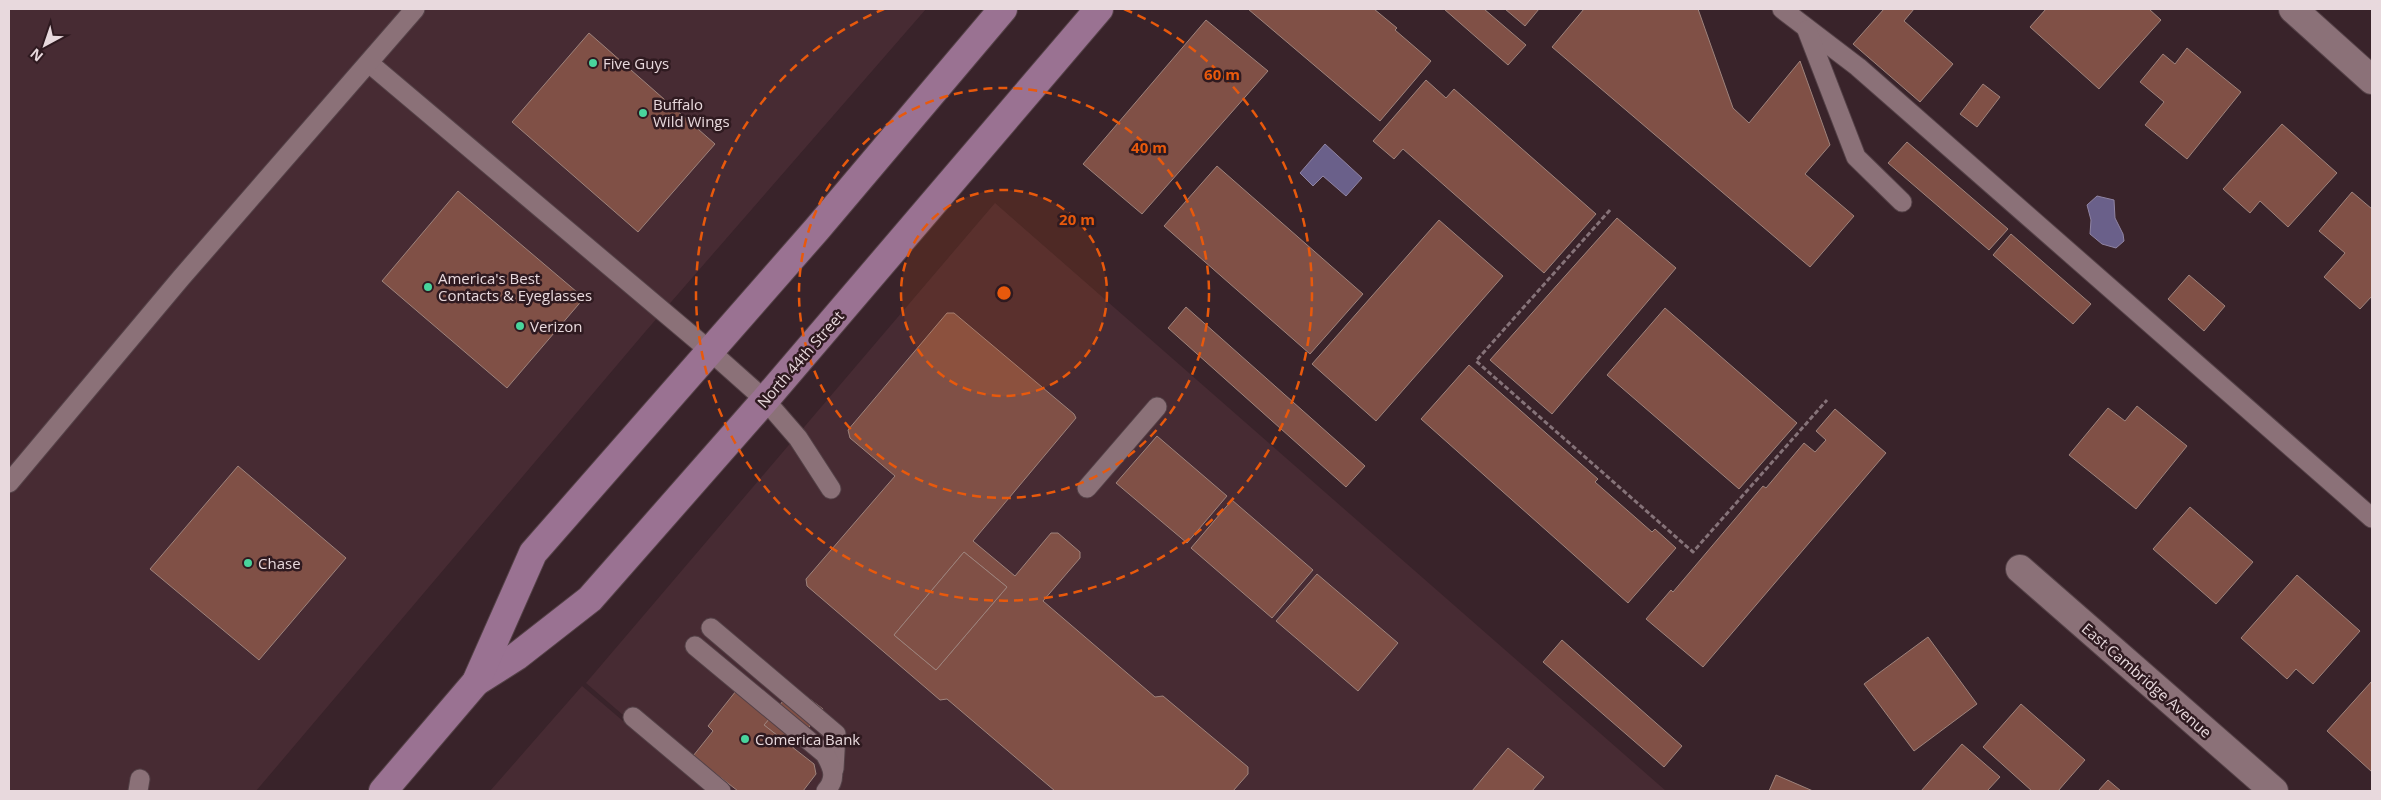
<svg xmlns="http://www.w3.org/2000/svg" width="2381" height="800" font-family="'Open Sans',sans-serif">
  <rect width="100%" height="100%" fill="#39232a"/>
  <g fill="#472b33">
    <path d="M9 9H926L645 332 256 791H9Z"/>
    <path d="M995 203 1666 791H711L586 683Z"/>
    <path d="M582 686 705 791H490Z"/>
  </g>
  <g fill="#6a608a" stroke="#9084a3">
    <path d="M1325 144 1362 178 1346 196 1323 176 1313 186 1300 173Z"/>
    <path d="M2097 196 2114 200 2115 218 2123 234 2124 241 2116 248 2102 244 2090 234 2091 220 2087 205Z"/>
  </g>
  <g fill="#805046" stroke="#9e837c" fill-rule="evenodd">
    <path d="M1248 9H1374L1397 28 1395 30 1431 61 1380 121Z"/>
    <path d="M1444 9H1484L1526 45 1508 65Z"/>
    <path d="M1505 9H1539L1525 26Z"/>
    <path d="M1584 9H1698L1733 108 1749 123 1800 61 1830 145 1805 174 1854 216 1810 267 1552 47Z"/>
    <path d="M1884 9H1914L1904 21 1953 64 1920 102 1853 44Z"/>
    <path d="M2046 9H2149L2161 20 2099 89 2030 27Z"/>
    <path d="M1206 20 1268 71 1142 214 1083 164Z"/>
    <path d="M589 33 715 144 638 232 512 122Z"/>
    <path d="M2187 48 2241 92 2187 159 2145 125 2164 102 2140 82 2163 54 2175 64Z"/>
    <path d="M1426 80 1446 98 1454 89 1596 214 1544 273 1403 149 1394 159 1373 141Z"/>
    <path d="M1983 84 2000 97 1977 127 1960 114Z"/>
    <path d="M2282 124 2337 173 2288 227 2260 201 2250 213 2223 189Z"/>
    <path d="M1907 142 2008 229 1989 250 1888 163Z"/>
    <path d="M1217 166 1363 294 1310 354 1164 226Z"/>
    <path d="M458 191 584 298 507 388 382 281Z"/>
    <path d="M2352 192 2372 209V296L2360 309 2324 277 2345 253 2319 231Z"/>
    <path d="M1617 218 1676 268 1552 414 1490 360Z"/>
    <path d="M1439 220 1503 276 1376 421 1312 364Z"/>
    <path d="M2011 234 2091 304 2073 324 1993 255Z"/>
    <path d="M2189 275 2225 306 2204 331 2168 299Z"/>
    <path d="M1186 307 1365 466 1346 487 1168 328Z"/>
    <path d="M1665 308 1797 423 1739 489 1607 375Z"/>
    <path d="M947 313H954L1074 414 1076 418 973 541 1015 576 1051 533H1058L1080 552V558L1043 601 1155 697 1163 696 1248 767V774L1233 791H1055L947 699 940 700 807 586 806 579 895 476 850 438 848 430ZM964 552 1007 587 936 670 894 635Z"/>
    <path d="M1469 365 1598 479 1595 482 1652 532 1655 529 1676 548 1628 603 1421 419Z"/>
    <path d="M2137 406 2187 446 2136 509 2069 455 2108 408 2125 421Z"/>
    <path d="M1835 409 1886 453 1703 667 1646 619 1671 590 1673 592 1763 486 1766 488 1804 443 1815 452 1826 440 1816 431Z"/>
    <path d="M1157 436 1227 496 1187 543 1116 483Z"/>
    <path d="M238 466 346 558 259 660 150 569Z"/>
    <path d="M1232 500 1313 570 1272 618 1191 548Z"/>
    <path d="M2190 507 2253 562 2216 604 2153 549Z"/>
    <path d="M964 552 1007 587 936 670 894 635Z"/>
    <path d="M1317 574 1398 643 1358 691 1276 621Z"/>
    <path d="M2297 575 2360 631 2313 684 2296 669 2287 679 2241 638Z"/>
    <path d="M1928 637 1977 704 1914 751 1864 684Z"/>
    <path d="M1562 640 1682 746 1664 767 1543 662Z"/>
    <path d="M2372 681V772L2327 731Z"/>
    <path d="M794 687 823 709 793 748 764 725Z"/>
    <path d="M736 691 770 718 764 725 814 764 816 774 803 791H738L693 756 713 731 708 726Z"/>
    <path d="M2021 704 2085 760 2058 791H2032L1983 747Z"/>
    <path d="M1962 744 2000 777 1987 791H1921Z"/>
    <path d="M1508 748 1544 777 1532 791H1472Z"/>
    <path d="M1776 775 1813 791H1769Z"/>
    <path d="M2108 780 2121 791H2098Z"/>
  </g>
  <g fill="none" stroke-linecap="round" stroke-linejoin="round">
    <defs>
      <g id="service">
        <path d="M1782 9 1858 67 2372 518"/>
        <path d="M1807 30 1856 157 1902 202"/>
        <path d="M369 63 710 351 765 400 798 438 831 489"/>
        <path d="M9 483 181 278 415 9"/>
        <path d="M1087 488 1157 407"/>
        <path d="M711 628 836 734 834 769"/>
        <path d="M695 646 825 754C833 768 837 778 826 791"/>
        <path d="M633 717 721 791"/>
        <path d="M138 791 140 779"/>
      </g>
      <g id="minor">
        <path d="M2293 9 2372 80"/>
        <path d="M2020 569 2274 791"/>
      </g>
      <g id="primary">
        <path d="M476 682 517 656 590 599 765 400 1099 9"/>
        <path d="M383 791 476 682 533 553 817 229 1003 9"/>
      </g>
    </defs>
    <use href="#service" stroke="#544147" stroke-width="21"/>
    <use href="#minor" stroke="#544147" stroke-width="30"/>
    <use href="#primary" stroke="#544147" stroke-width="30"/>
    <path stroke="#867379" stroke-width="3" stroke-dasharray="5 2.5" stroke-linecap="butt" d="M1610 210 1476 361 1693 552 1827 400"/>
    <use href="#service" stroke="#8b7178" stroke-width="19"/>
    <use href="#minor" stroke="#8b7178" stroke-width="28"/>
    <use href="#primary" stroke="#9a7292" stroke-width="28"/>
  </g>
  <circle cx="1004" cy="293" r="103" fill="#e8590c" fill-opacity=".12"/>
  <g fill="none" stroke="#e8590c" stroke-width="2.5" stroke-dasharray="9 6">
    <circle cx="1004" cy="293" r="103"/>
    <circle cx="1004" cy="293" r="205"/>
    <path d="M1124 9A308 308 0 1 1 884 9"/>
  </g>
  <g fill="#49d49c" stroke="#2f1a20" stroke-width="2">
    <circle cx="593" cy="63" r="5"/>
    <circle cx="643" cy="113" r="5"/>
    <circle cx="428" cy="287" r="5"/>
    <circle cx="520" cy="326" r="5"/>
    <circle cx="248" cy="563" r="5"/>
    <circle cx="745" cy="739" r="5"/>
  </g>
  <g text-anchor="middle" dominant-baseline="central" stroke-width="5" stroke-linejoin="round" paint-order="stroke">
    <g font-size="15" fill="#e8d9dd" stroke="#2f1a20" text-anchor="start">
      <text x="603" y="63">Five Guys</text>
      <text x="653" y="104">Buffalo<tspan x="653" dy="17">Wild Wings</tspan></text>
      <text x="438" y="278">America's Best<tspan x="438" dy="17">Contacts &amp; Eyeglasses</tspan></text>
      <text x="530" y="326">Verizon</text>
      <text x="258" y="563">Chase</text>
      <text x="755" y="739">Comerica Bank</text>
    </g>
    <g font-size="15" fill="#e8d9dd" stroke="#2f1a20">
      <text transform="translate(800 359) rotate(-49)">North 44th Street</text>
      <text transform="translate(2147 680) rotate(41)">East Cambridge Avenue</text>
    </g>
  </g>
  <circle cx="1004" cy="293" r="8" fill="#e8590c" stroke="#2f1a20" stroke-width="2.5"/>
  <g font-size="15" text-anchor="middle" font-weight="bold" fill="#e8590c" stroke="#2f1a20" stroke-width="5" stroke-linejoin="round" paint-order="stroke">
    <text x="1222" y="80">60 m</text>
    <text x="1149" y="153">40 m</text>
    <text x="1077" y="225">20 m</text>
  </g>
  <rect width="2381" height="800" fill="none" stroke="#e8d9dd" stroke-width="20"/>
  <g transform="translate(45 45) rotate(220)" stroke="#2f1a20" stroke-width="4" paint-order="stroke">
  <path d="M0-4L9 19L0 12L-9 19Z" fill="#e8d9dd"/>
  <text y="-8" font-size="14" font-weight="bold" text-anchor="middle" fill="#e8d9dd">N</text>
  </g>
</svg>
